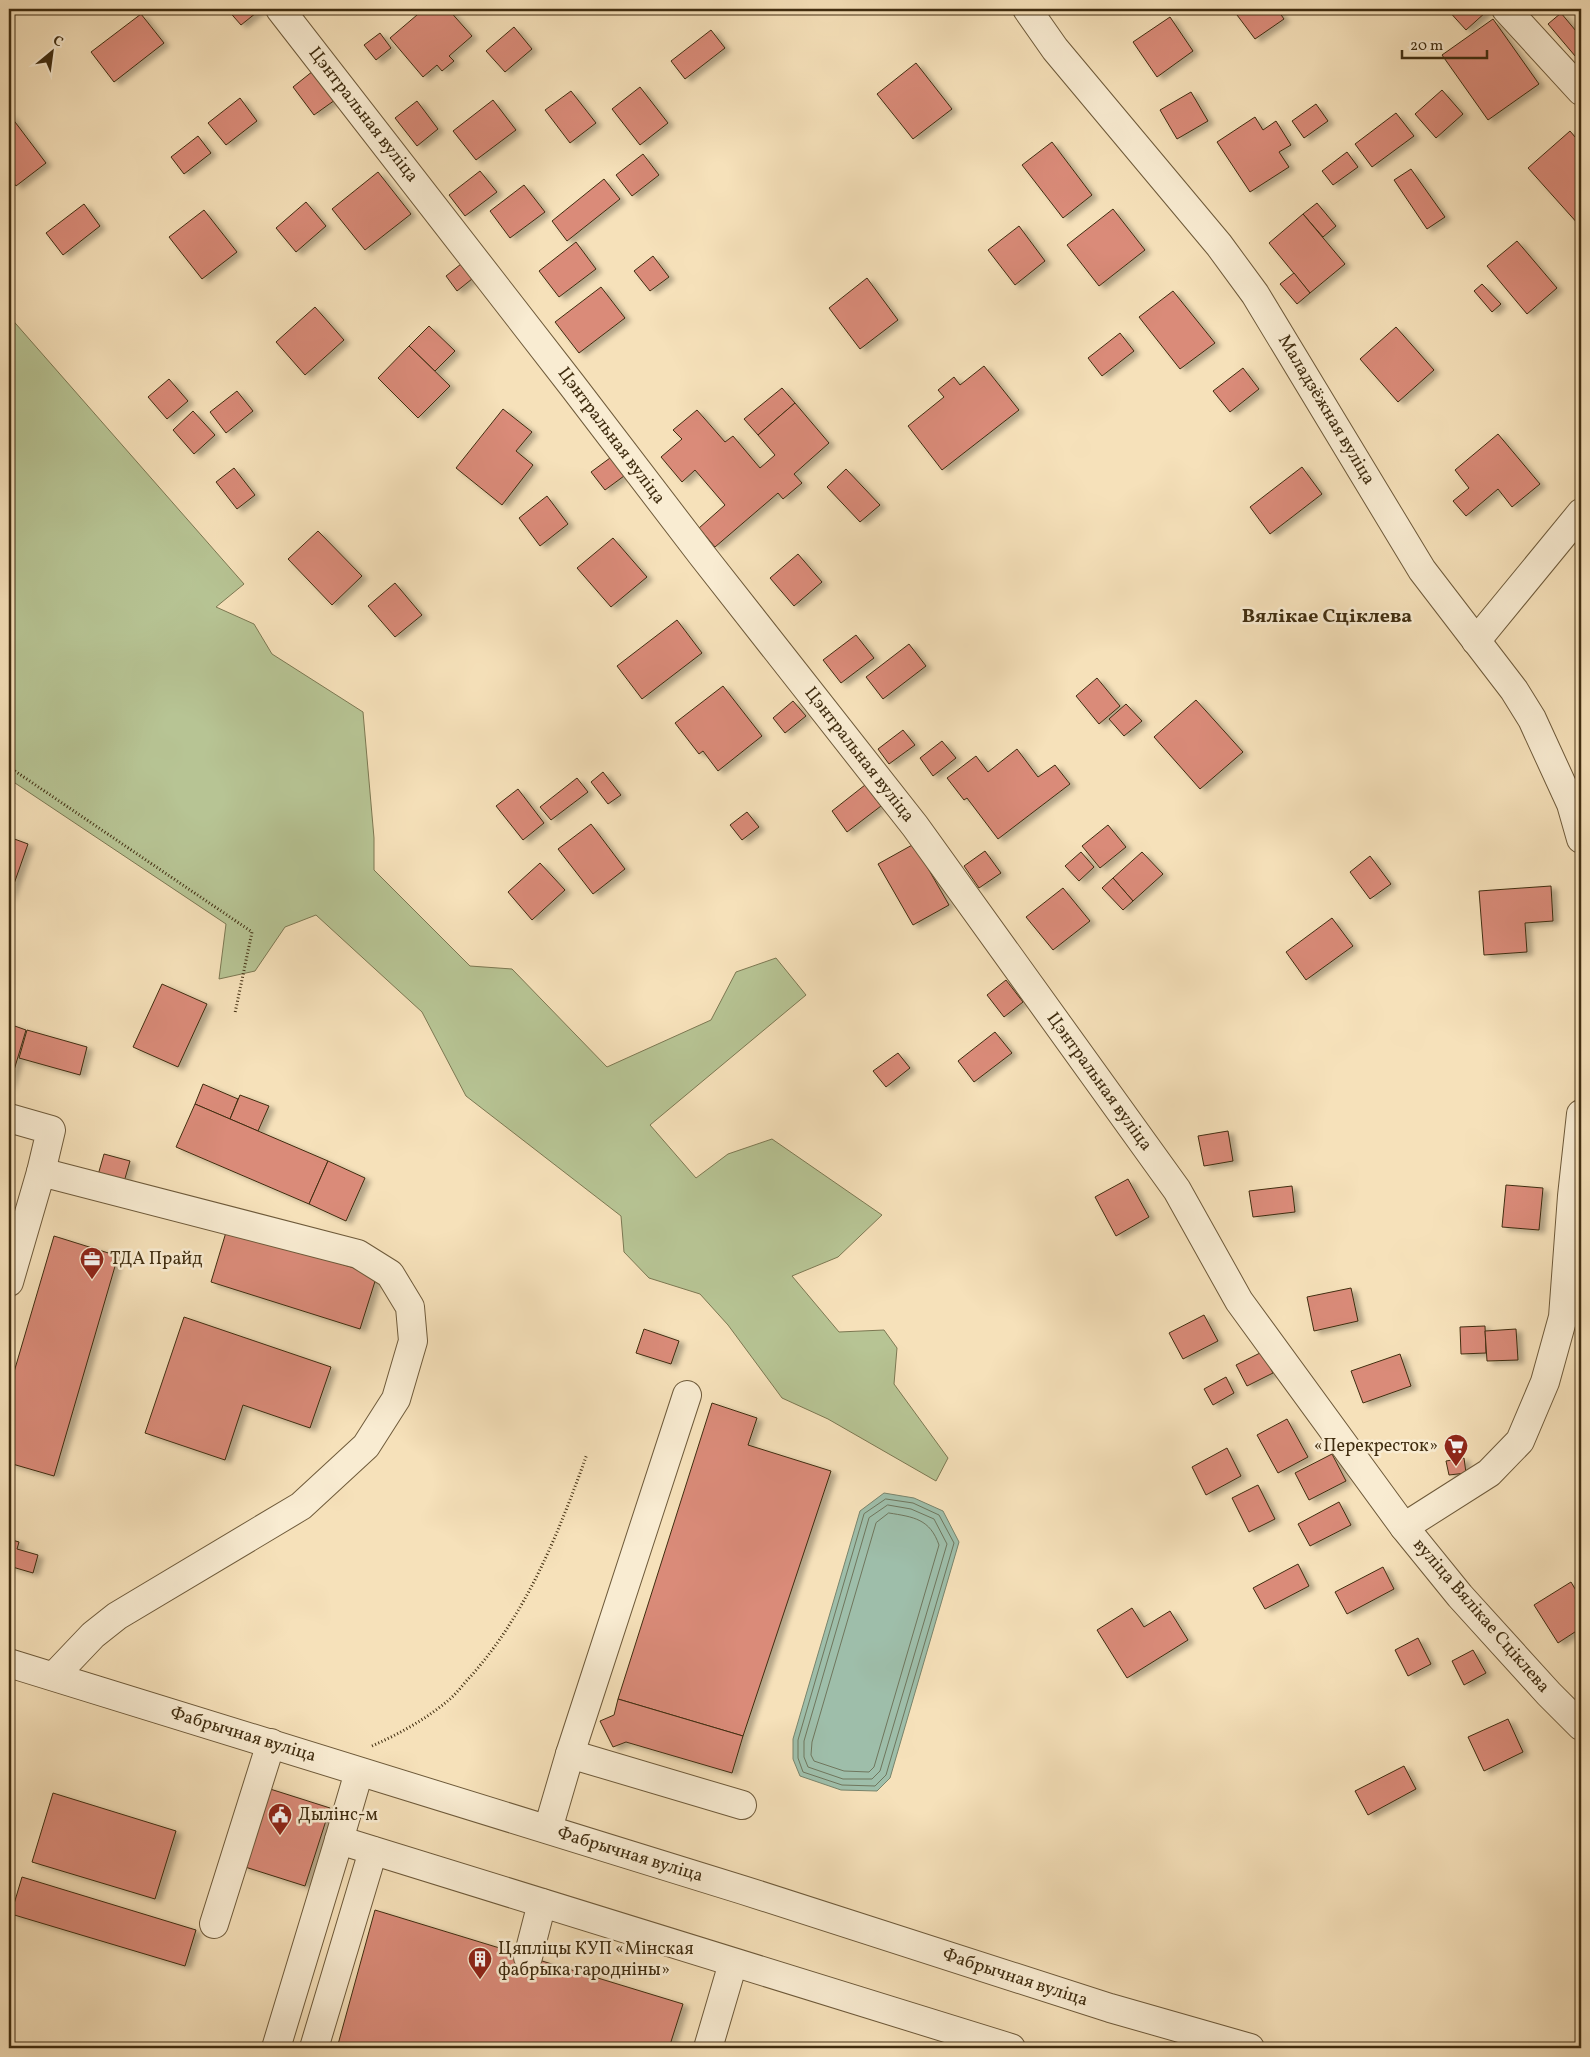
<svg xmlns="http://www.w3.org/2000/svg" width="1590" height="2057" font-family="Vollkorn,serif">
  <defs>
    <filter id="shadow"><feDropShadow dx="5.5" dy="3" stdDeviation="2.5" flood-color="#0004"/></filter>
  </defs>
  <rect width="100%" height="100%" fill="#f6e1ba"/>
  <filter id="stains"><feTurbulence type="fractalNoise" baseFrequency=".004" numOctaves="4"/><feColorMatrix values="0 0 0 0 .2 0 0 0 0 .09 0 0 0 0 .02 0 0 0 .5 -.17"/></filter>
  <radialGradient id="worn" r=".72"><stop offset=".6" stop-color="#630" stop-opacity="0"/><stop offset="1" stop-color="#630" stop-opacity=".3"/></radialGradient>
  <path fill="#b7c494" stroke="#7c7852" d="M9 316 244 584 216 607 254 624 272 654 363 712 374 838V870L470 966 512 969 607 1067 711 1020 736 972 776 958 806 995 650 1125 696 1178 728 1154 772 1139 882 1215 838 1257 792 1276 839 1332 884 1330 897 1348 894 1384 948 1458 936 1481 828 1419 782 1398 728 1325 700 1294 649 1278 624 1252 621 1216 466 1096 422 1012 316 915 285 927 255 971 219 979 226 924 9 779Z"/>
  <path fill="#9ebeaa" stroke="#78846c" d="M884 1493 914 1498 943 1511 959 1542 890 1778 877 1791 841 1790 800 1776 793 1759V1739L860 1511Z"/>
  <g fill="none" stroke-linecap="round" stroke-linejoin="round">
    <g stroke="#6f765d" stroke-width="1">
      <path d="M886 1499 913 1503 939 1515 954 1543 886 1775 875 1786 842 1785 803 1772 798 1758V1740L864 1514Z"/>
      <path d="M888 1505 911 1509 934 1519 947 1544 880 1771 872 1779H843L808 1767 804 1757V1741L869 1518Z"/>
      <path d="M889 1513C914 1517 930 1519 939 1545L874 1767 869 1772 844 1771 814 1761 811 1755 812 1742 876 1523Z"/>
    </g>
  </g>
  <g fill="#da8b79" stroke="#402d10" filter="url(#shadow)">
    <path d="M227 9H261L241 25Z"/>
    <path d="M424 9H448L472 36 449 56 454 61 442 71 437 65 423 77 390 38Z"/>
    <path d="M1237 9H1277L1284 19 1255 39 1234 11Z"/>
    <path d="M1447 9H1483L1486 12 1466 30Z"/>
    <path d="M1561 13 1581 37V63L1548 24Z"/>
    <path d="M141 14 164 43 114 82 91 52Z"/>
    <path d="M1170 17 1193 51 1157 77 1133 42Z"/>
    <path d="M1493 19 1539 84 1488 120 1442 55Z"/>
    <path d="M514 27 532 49 505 72 486 51Z"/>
    <path d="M711 30 725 48 685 79 671 61Z"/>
    <path d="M380 33 391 48 376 60 364 45Z"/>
    <path d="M916 63 952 109 913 139 877 94Z"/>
    <path d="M313 71 335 100 314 115 293 87Z"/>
    <path d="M640 87 668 123 640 145 612 109Z"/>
    <path d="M1442 90 1463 114 1436 138 1415 114Z"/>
    <path d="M571 91 596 123 570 143 545 110Z"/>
    <path d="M1191 92 1208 121 1177 139 1160 110Z"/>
    <path d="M240 98 257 121 226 145 208 123Z"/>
    <path d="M493 100 516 130 476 160 453 131Z"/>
    <path d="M417 101 438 129 417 146 395 118Z"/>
    <path d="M1316 104 1328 121 1304 138 1292 121Z"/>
    <path d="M1396 113 1414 136 1372 167 1355 144Z"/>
    <path d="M9 114 46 163 16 186 9 176Z"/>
    <path d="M1255 117 1263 130 1276 121 1291 145 1279 152 1289 167 1250 192 1217 142Z"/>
    <path d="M1570 131 1581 144V223L1579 225 1528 168Z"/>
    <path d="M198 136 211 153 184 174 171 157Z"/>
    <path d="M1052 142 1092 195 1063 218 1022 165Z"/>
    <path d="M1347 152 1358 167 1333 185 1322 171Z"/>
    <path d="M643 154 659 175 632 196 616 175Z"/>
    <path d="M1411 169 1445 217 1427 229 1394 180Z"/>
    <path d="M480 171 497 192 465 216 449 195Z"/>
    <path d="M378 172 411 214 365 250 332 209Z"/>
    <path d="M604 179 620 199 567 241 552 221Z"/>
    <path d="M524 185 545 212 510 238 490 211Z"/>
    <path d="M306 202 326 226 296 252 276 228Z"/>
    <path d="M1317 203 1336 226 1323 237 1303 214Z"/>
    <path d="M84 204 100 226 63 255 46 233Z"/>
    <path d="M1113 209 1145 250 1099 286 1067 245Z"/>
    <path d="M204 210 237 252 202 279 169 237Z"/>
    <path d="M1303 214 1345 264 1310 293 1269 243Z"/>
    <path d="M1019 226 1045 261 1015 285 988 250Z"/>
    <path d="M1517 241 1557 288 1527 314 1487 266Z"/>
    <path d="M576 242 596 269 559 297 539 271Z"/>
    <path d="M653 256 669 277 650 291 634 271Z"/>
    <path d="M461 264 472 279 457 291 446 276Z"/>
    <path d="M1294 273 1310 293 1297 304 1280 284Z"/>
    <path d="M867 278 898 320 860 349 829 308Z"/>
    <path d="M1482 284 1501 304 1492 312 1474 291Z"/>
    <path d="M601 287 625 318 579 353 555 322Z"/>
    <path d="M1173 291 1215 343 1180 369 1139 317Z"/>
    <path d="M315 307 344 340 305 375 276 342Z"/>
    <path d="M429 326 455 351 435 371 409 346Z"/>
    <path d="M1396 327 1434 370 1398 402 1360 359Z"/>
    <path d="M1120 333 1134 351 1102 376 1088 358Z"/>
    <path d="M409 346 450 386 418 418 378 378Z"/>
    <path d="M984 366 1019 410 942 470 908 426 944 397 938 390 954 377 960 385Z"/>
    <path d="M1243 368 1259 389 1230 412 1213 391Z"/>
    <path d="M169 379 188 401 167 419 148 397Z"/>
    <path d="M782 388 795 403 758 435 744 419Z"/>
    <path d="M237 391 253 411 226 433 210 412Z"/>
    <path d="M795 403 829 443 794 474 802 483 783 499 778 493 715 547 699 528 725 505 695 470 682 482 661 457 682 439 673 430 697 410 725 442 733 436 760 468 775 455 758 435Z"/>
    <path d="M503 409 532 432 516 451 533 465 502 505 456 468Z"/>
    <path d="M193 411 215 435 194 454 173 430Z"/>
    <path d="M1498 434 1540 484 1512 507 1498 489 1466 516 1453 501 1469 488 1455 470Z"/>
    <path d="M610 458 624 476 605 490 591 472Z"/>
    <path d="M1302 467 1322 494 1270 534 1250 507Z"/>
    <path d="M234 468 255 495 237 509 216 482Z"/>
    <path d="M846 469 880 505 860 522 827 487Z"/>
    <path d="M547 496 568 524 540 546 519 518Z"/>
    <path d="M318 531 362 576 332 605 288 559Z"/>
    <path d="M613 538 647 577 611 607 577 568Z"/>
    <path d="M798 554 822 582 794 606 770 578Z"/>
    <path d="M395 583 422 615 395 637 368 606Z"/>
    <path d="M677 620 702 653 642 699 617 666Z"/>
    <path d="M856 635 874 658 841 683 823 660Z"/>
    <path d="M909 644 926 666 883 699 866 677Z"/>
    <path d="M1097 678 1120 706 1099 724 1076 696Z"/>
    <path d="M723 686 762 736 718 771 703 751 699 754 675 723Z"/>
    <path d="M1196 700 1243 752 1200 789 1154 737Z"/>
    <path d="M793 701 806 716 785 733 773 718Z"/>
    <path d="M1126 704 1142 721 1124 736 1109 719Z"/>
    <path d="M903 730 915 745 889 764 878 749Z"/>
    <path d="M942 741 956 758 933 776 920 758Z"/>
    <path d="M1017 749 1038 777 1055 765 1070 784 998 839 967 798 964 800 947 778 976 756 988 772Z"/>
    <path d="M603 772 621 795 608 804 591 782Z"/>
    <path d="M577 778 588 792 551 820 540 807Z"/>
    <path d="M865 785 881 806 847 832 832 811Z"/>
    <path d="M518 789 544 823 523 840 496 806Z"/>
    <path d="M747 812 759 827 742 840 730 825Z"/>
    <path d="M591 824 625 869 593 894 558 849Z"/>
    <path d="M1108 825 1126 847 1100 868 1082 846Z"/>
    <path d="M9 837 28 844 9 898Z"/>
    <path d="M914 844 949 905 913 925 878 864Z"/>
    <path d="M985 851 1001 873 979 888 964 866Z"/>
    <path d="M1081 852 1094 867 1079 881 1065 866Z"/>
    <path d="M1142 852 1163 874 1133 901 1113 878Z"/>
    <path d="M1370 856 1391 884 1370 899 1350 872Z"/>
    <path d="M540 863 565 890 532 920 508 892Z"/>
    <path d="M1113 878 1133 901 1123 910 1102 888Z"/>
    <path d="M1551 886 1553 921 1525 923 1527 952 1484 955 1479 891Z"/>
    <path d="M1063 888 1090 921 1053 950 1026 917Z"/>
    <path d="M1332 918 1353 946 1306 980 1286 952Z"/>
    <path d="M1006 980 1023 1002 1004 1017 987 995Z"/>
    <path d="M162 984 207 1004 178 1067 133 1047Z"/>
    <path d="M9 1024 26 1030 9 1087Z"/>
    <path d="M27 1030 87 1047 80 1075 19 1058Z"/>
    <path d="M995 1032 1012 1053 974 1082 958 1061Z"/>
    <path d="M898 1053 910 1068 886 1087 873 1071Z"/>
    <path d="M203 1084 238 1099 230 1119 195 1104Z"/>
    <path d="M240 1095 269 1106 258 1131 230 1119Z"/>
    <path d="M195 1104 328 1161 309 1204 176 1147Z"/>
    <path d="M1228 1131 1233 1161 1204 1166 1198 1136Z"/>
    <path d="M104 1154 130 1161 122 1189 96 1182Z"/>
    <path d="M328 1161 365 1178 346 1221 309 1204Z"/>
    <path d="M1128 1179 1149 1217 1116 1236 1095 1197Z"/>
    <path d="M1506 1185 1543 1188 1539 1230 1502 1227Z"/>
    <path d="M1292 1186 1295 1212 1253 1217 1249 1191Z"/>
    <path d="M227 1229 377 1275 360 1329 211 1282Z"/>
    <path d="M54 1236 118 1256 54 1476 9 1463V1389Z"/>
    <path d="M1351 1288 1358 1321 1314 1331 1307 1297Z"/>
    <path d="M1204 1315 1218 1341 1183 1359 1169 1333Z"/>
    <path d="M184 1317 331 1367 310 1428 243 1405 225 1460 145 1433Z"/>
    <path d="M1485 1326 1486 1353 1461 1354 1460 1327Z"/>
    <path d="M644 1329 679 1341 671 1364 636 1353Z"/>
    <path d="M1516 1329 1518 1360 1487 1361 1485 1331Z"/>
    <path d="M1262 1352 1273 1373 1247 1386 1236 1365Z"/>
    <path d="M1400 1354 1411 1386 1363 1403 1351 1371Z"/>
    <path d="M1226 1377 1234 1393 1213 1405 1204 1389Z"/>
    <path d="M712 1403 757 1418 748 1445 831 1471 743 1736 618 1699Z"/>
    <path d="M1287 1419 1308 1457 1278 1473 1257 1435Z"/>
    <path d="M1227 1448 1241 1476 1206 1495 1192 1467Z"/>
    <path d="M1332 1454 1346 1481 1309 1500 1295 1473Z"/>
    <path d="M1464 1458 1466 1473 1449 1475 1446 1461Z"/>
    <path d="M1258 1485 1275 1519 1249 1532 1232 1498Z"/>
    <path d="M1339 1502 1351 1525 1310 1546 1298 1524Z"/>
    <path d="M9 1539 19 1542 17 1549 38 1555 33 1573 9 1566Z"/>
    <path d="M1298 1564 1309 1586 1265 1609 1253 1588Z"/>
    <path d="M1383 1567 1394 1589 1347 1614 1335 1592Z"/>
    <path d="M1571 1582 1581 1599V1628L1558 1643 1534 1605Z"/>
    <path d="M1132 1608 1144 1627 1170 1611 1188 1640 1127 1678 1097 1630Z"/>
    <path d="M1418 1638 1431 1664 1408 1676 1395 1650Z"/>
    <path d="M1473 1650 1486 1673 1464 1685 1452 1661Z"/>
    <path d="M618 1699 743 1736 732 1773 626 1742 613 1747 600 1721 614 1715Z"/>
    <path d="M1508 1719 1523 1752 1484 1771 1468 1737Z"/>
    <path d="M1404 1766 1416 1789 1368 1815 1355 1791Z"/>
    <path d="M267 1788 330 1808 305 1886 242 1866Z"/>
    <path d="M53 1793 176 1831 155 1899 32 1862Z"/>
    <path d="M22 1877 196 1930 185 1966 11 1914Z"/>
    <path d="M375 1910 683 2004 669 2048H337Z"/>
  </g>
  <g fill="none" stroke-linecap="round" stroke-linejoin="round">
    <defs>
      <g id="minor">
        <path d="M280 9 572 385 702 555 915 826 1177 1190 1239 1301 1404 1527 1460 1596 1549 1694 1581 1726"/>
        <path d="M1027 9 1055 49 1219 245 1255 294 1422 570 1514 690 1532 719 1571 804 1581 839"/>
        <path d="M1506 9 1581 91"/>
        <path d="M1476 641 1581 513"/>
        <path d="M9 1118 51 1130 41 1172"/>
        <path d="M9 1282 41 1172 358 1254 390 1274 410 1307 413 1341 396 1399 366 1446 301 1506 117 1616 93 1635 54 1676"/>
        <path d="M1404 1527 1489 1473 1520 1441 1545 1382 1563 1317 1572 1196 1581 1114"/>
        <path d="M9 1663 743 1890 1110 2008 1250 2048"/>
        <path d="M570 1754 742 1805"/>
        <path d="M548 1829 570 1754 687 1395"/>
        <path d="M339 1840 359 1772"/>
        <path d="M214 1924 271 1743"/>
        <path d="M528 1957 542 1903"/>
        <path d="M276 2048 339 1840 1011 2048"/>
        <path d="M314 2048 373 1851"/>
        <path d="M708 2048 733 1963"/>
      </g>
    </defs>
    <use href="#minor" stroke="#6e5a3a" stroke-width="30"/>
    <g stroke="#402d10" stroke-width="3" stroke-dasharray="1 2.5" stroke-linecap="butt">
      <path d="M9 767 252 932 235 1013"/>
      <path d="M372 1746C399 1734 428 1718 450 1699 458 1692 464 1683 471 1676 527 1613 559 1532 587 1454"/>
    </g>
    <use href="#minor" stroke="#f9ecd2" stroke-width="28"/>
  </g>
  <defs>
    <symbol id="office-pin" viewBox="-11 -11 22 30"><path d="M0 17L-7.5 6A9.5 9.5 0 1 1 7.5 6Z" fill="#8f2418" stroke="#f9ecd2"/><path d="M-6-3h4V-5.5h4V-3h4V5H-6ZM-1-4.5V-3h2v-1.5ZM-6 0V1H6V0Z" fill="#fff"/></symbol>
    <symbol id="supermarket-pin" viewBox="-11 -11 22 30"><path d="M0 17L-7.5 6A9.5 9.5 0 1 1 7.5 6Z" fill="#8f2418" stroke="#f9ecd2"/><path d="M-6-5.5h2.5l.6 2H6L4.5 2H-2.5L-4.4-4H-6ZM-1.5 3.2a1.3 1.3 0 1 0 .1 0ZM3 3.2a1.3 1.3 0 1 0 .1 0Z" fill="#fff"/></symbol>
    <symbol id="civic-pin" viewBox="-11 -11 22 30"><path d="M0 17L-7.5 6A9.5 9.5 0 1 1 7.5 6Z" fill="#8f2418" stroke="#f9ecd2"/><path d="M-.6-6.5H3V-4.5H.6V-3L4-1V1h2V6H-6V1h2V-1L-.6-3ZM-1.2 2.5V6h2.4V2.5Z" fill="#fff"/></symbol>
    <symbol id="building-pin" viewBox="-11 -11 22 30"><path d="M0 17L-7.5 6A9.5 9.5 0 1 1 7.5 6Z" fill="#8f2418" stroke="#f9ecd2"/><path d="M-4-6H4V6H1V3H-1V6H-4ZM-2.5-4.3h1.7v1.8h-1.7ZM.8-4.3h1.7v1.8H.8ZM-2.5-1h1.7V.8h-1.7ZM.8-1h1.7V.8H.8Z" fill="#fff"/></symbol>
  </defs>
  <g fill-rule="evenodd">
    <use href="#office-pin" x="78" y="1245" width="28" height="38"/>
    <use href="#supermarket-pin" x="1442" y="1432" width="28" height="38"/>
    <use href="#civic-pin" x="266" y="1801" width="28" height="38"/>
    <use href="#building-pin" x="466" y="1945" width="28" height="38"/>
  </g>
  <g text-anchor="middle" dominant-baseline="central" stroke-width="5" stroke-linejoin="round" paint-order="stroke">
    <g font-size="18" fill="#402d10" stroke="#f9ecd2">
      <text transform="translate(363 115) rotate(52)">Цэнтральная вуліца</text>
      <text transform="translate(1326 410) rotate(59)">Маладзёжная вуліца</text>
      <text transform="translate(611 436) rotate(53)">Цэнтральная вуліца</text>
      <text transform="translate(859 755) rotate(52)">Цэнтральная вуліца</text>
      <text transform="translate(1099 1082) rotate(54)">Цэнтральная вуліца</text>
      <text transform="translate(1481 1616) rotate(49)">вуліца Вялікае Сціклева</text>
      <text transform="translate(243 1735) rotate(17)">Фабрычная вуліца</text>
      <text transform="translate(630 1855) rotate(17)">Фабрычная вуліца</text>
      <text transform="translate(1015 1978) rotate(18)">Фабрычная вуліца</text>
    </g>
    <g font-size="18" fill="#402d10" stroke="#f9ecd2" text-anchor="start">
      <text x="110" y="1259">ТДА Прайд</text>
      <text x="1438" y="1446" text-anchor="end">«Перекресток»</text>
      <text x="298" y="1815">Дылінс-м</text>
      <text x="498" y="1949">Цяпліцы КУП «Мінская<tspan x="498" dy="21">фабрыка гародніны»</tspan></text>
    </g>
    <g font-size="20" font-weight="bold" fill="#402d10" stroke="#f9ecd2">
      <text x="1327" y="617">Вялікае Сціклева</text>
    </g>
  </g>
  <rect width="1590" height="2057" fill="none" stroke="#f6e1ba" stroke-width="30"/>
  <rect x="10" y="10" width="1570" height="2037" fill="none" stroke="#402d10" stroke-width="2.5"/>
  <rect x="15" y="15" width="1560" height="2027" fill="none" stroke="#402d10"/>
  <g transform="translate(52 52) rotate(29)" stroke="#f9ecd2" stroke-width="4" paint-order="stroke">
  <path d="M0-4L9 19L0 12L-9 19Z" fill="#402d10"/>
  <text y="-8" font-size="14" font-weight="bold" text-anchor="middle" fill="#402d10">С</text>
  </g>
  <path d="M1402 50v8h85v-8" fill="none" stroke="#402d10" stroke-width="2.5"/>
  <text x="1410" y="50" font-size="15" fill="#402d10" stroke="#f9ecd2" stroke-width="4" paint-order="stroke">20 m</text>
  <rect width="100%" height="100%" filter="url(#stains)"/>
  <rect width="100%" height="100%" fill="url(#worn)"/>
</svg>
